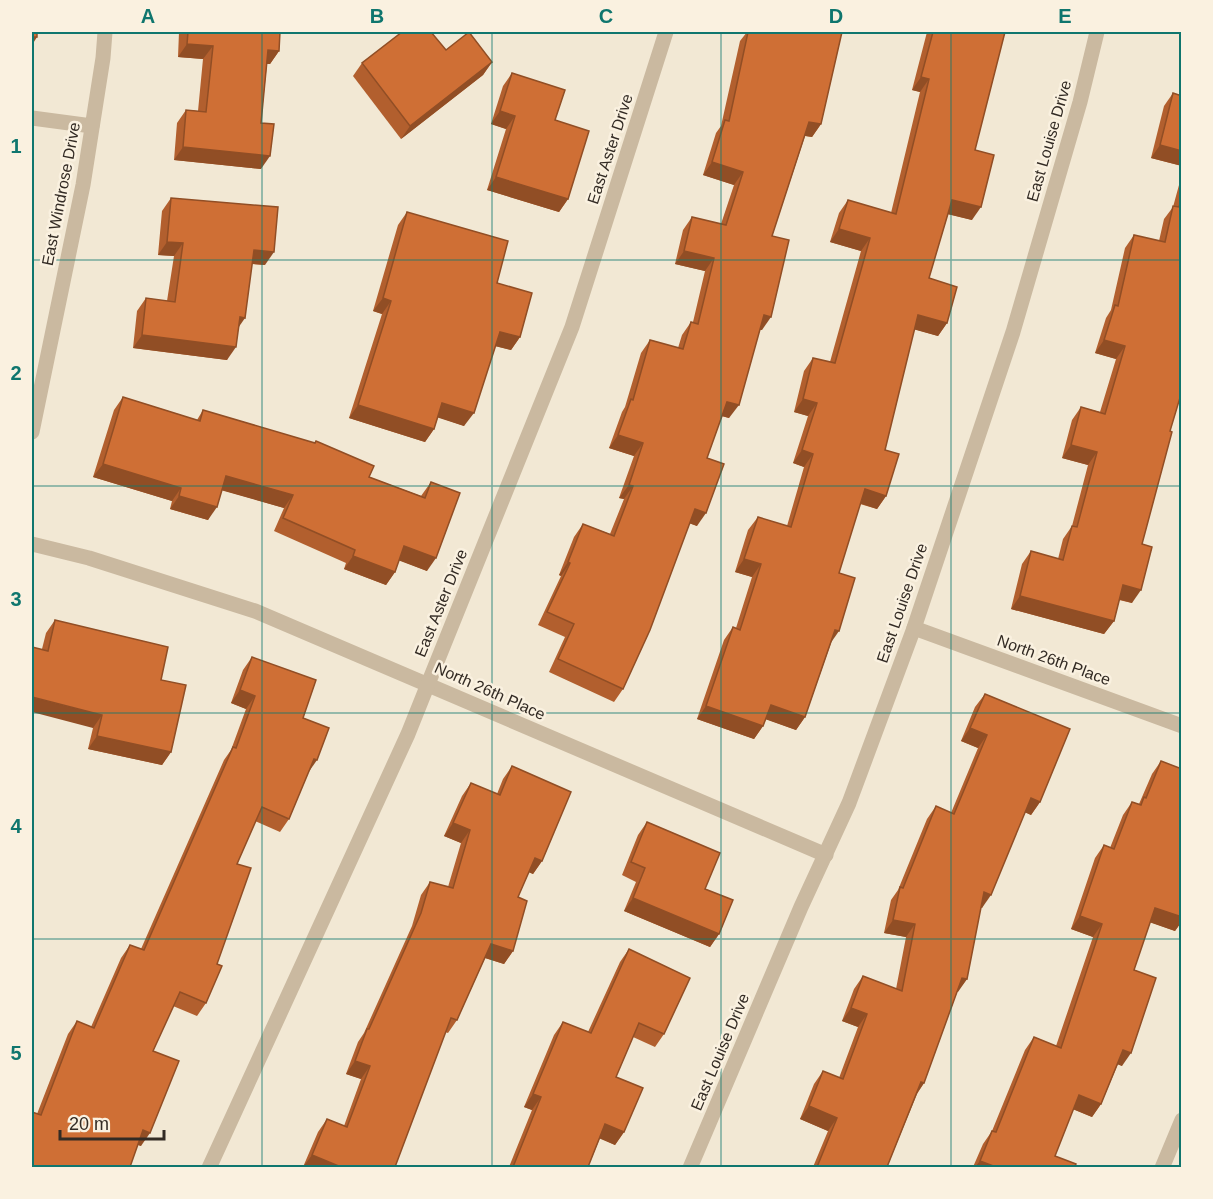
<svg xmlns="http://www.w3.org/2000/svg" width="1213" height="1199" font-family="Arial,sans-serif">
  <rect width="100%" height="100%" fill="#f2e8d4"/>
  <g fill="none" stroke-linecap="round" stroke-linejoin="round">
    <g stroke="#cab9a0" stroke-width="15">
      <path d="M32 118 92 126"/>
      <path d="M32 432 83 185 103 58 105 32"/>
      <path d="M32 544 89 558 255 611 826 855"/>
      <path d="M914 628 1182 726"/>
      <path d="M209 1168 408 734 428 684 572 327 666 32"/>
      <path d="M690 1168 801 907 849 803 914 628 1013 332 1080 102 1097 32"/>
      <path d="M1162 1168 1182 1120"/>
    </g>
  </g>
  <g fill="#b25f2e">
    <path d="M179 32H280L279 51 270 64H267L261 123V169L174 160 177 123 186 110 198 111 203 59 178 57Z"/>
    <path d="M747 32H842L821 124 812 137 805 136 772 236 762 330H760L729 418 722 416 707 458 697 526 689 523 623 689 614 702 549 672 565 637 538 625 561 576 559 575 574 537 583 524 610 534 624 499 619 498 634 456 609 448 622 412 625 407 641 353 650 340 678 348 682 335 691 322H693L705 271 675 264 683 230 692 217 721 224 734 185 703 175 716 133 721 126 740 41Z"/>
    <path d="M927 32H1005L975 150 972 220 948 214 929 278 947 323 938 336 914 329 885 450 886 496 877 509 860 504 839 573 831 643 805 717 796 730 766 719 763 726 754 739 697 719 724 640 733 627 736 628 752 577 735 572 748 530 758 517 787 526 804 467 793 463 808 416 794 412 804 371 813 358 830 362 861 251 830 242 839 213 848 200 891 213 920 92 912 90Z"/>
    <path d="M492 62 483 75 401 139 353 76 362 63Z"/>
    <path d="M512 73 555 120 568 199 559 212 487 190 506 129 491 124 503 86Z"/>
    <path d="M1173 93 1182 166 1151 158 1164 106Z"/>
    <path d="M1182 174V391L1170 431 1142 544 1132 603 1119 600 1114 621 1104 634 1011 609 1022 564 1031 551 1058 559 1063 539 1072 526 1088 465 1062 458 1072 420 1081 407 1100 412 1116 359 1095 353 1106 318 1111 310 1125 248 1134 235 1159 241 1164 219 1173 207Z"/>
    <path d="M171 198 265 265 252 264 239 327 227 360 133 348 137 311 146 298 167 301 174 256 158 255 162 211Z"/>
    <path d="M407 212 497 283 520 337 511 350 495 346 464 426 438 417 434 429 425 442 349 418 382 314 373 311 398 225Z"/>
    <path d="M123 397 197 420 203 410 369 477 421 496 431 482 427 571 399 560 395 572 386 585 344 569 346 563 274 531 284 508 222 490 208 520 170 509 172 501 93 477 114 410Z"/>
    <path d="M55 620 161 680 171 752 162 765 88 749 93 728 42 649 46 633Z"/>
    <path d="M252 657 303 718 308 773 289 819 280 832 255 821 237 864 217 964 206 1003 197 1016 173 1006 153 1051 141 1146 37 1114 68 1034 77 1021 91 1027 121 958 130 945 141 949 224 760 231 750 246 709 231 703 243 670Z"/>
    <path d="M985 694 1040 802 1031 815 1025 812 982 908 981 907 967 979 957 992 924 1083 917 1094 887 1167H813L828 1131 800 1119 814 1084 823 1071 839 1078 858 1027 842 1021 854 989 863 976 896 989 906 937 884 933 891 900 898 890 927 819 936 806 951 813 978 748 961 741 975 707Z"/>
    <path d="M1161 761 1182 769V921L1175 931 1150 922 1134 970 1122 1066 1118 1064 1101 1104 1092 1117 1073 1109 1055 1156 1075 1167H973L983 1144 992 1131 1025 1050 1034 1037 1056 1046 1093 937 1071 929 1095 858 1104 845 1110 848 1123 815 1132 802 1139 804 1152 774Z"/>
    <path d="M512 766 542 861 533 874 529 872 518 897 513 951 504 964 485 958 457 1020 448 1033 445 1032 395 1167H303L318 1132 327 1119 344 1126 361 1079 346 1074 358 1042 364 1033 412 926 421 895 430 882 448 887 461 843 444 836 462 796 471 783 497 794 503 779Z"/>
    <path d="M647 822 705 889 719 934 710 947 624 911 636 882 622 875 638 835Z"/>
    <path d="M629 949 664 1034 655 1047 633 1037 616 1077 624 1132 615 1145 600 1138 588 1167H509L532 1110 524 1107 554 1035 563 1022 588 1032 620 962Z"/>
  </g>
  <g fill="#914e25">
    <path d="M32 37H37L32 45Z"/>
    <path d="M187 44 213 46 203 59 178 57Z"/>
    <path d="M268 50 279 51 270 64 259 63Z"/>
    <path d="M492 62 483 75 401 139 410 126Z"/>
    <path d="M921 77 929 79 920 92 912 90Z"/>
    <path d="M500 111 515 116 506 129 491 124Z"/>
    <path d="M809 122 821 124 812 137 800 135Z"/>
    <path d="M1160 145 1182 151V166L1151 158Z"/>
    <path d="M183 147 270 156 261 169 174 160Z"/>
    <path d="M712 162 743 172 734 185 703 175Z"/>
    <path d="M496 177 568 199 559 212 487 190Z"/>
    <path d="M952 200 981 207 972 220 943 213Z"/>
    <path d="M839 229 870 238 861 251 830 242Z"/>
    <path d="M167 242 183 243 174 256 158 255Z"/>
    <path d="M254 250 274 252 265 265 244 263Z"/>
    <path d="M684 251 714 258 705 271 675 264Z"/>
    <path d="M383 298 391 301 382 314 373 311Z"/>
    <path d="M764 315 771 317 762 330 755 328Z"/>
    <path d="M918 315 947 323 938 336 909 328Z"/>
    <path d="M240 317 245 318 236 331Z"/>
    <path d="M500 332 520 337 511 350 491 345Z"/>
    <path d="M142 335 236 347 227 360 133 348Z"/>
    <path d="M1104 340 1125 346 1116 359 1095 353Z"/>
    <path d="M803 399 817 403 808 416 794 412Z"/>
    <path d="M727 402 739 405 729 418 718 415Z"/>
    <path d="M442 403 474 413 464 426 433 416Z"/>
    <path d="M358 405 434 429 425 442 349 418Z"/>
    <path d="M618 435 643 443 634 456 609 448Z"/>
    <path d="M1071 445 1097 452 1088 465 1062 458Z"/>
    <path d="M802 450 813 454 804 467 793 463Z"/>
    <path d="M103 464 181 488 172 501 93 477Z"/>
    <path d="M226 476 293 495 284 508 217 489Z"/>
    <path d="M629 485 633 486 624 499 619 498Z"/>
    <path d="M865 489 886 496 877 509 856 502Z"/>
    <path d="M179 496 217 507 208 520 170 509Z"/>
    <path d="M695 509 706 513 697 526 686 522Z"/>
    <path d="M404 546 436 558 427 571 395 559Z"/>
    <path d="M353 556 395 572 386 585 344 569Z"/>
    <path d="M744 559 761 564 752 577 735 572Z"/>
    <path d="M568 562 570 563 561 576 559 575Z"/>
    <path d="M1123 585 1141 590 1132 603 1114 598Z"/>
    <path d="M1020 596 1114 621 1104 634 1011 609Z"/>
    <path d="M835 630 839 631 830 644Z"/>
    <path d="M240 690 255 696 246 709 231 703Z"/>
    <path d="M32 697 102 715 93 728 32 712Z"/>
    <path d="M771 705 805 717 796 730 762 718Z"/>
    <path d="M706 706 763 726 754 739 697 719Z"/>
    <path d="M970 728 987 735 978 748 961 741Z"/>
    <path d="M97 736 171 752 162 765 88 749Z"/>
    <path d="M314 759 317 760 308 773Z"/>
    <path d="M1031 798 1040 802 1031 815 1022 811Z"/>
    <path d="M453 823 470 830 461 843 444 836Z"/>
    <path d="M535 858 542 861 533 874 526 871Z"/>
    <path d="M984 892 991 895 982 908 975 905Z"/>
    <path d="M633 898 719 934 710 947 624 911Z"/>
    <path d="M1155 908 1182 917V921L1175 931 1146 921Z"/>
    <path d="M1080 916 1102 924 1093 937 1071 929Z"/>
    <path d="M893 920 915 924 906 937 884 933Z"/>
    <path d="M491 944 513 951 504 964 482 957Z"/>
    <path d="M962 978 967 979 958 992 953 991Z"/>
    <path d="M851 1008 867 1014 858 1027 842 1021Z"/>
    <path d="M1123 1050 1131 1053 1122 1066 1114 1063Z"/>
    <path d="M355 1061 370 1066 361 1079 346 1074Z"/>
    <path d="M921 1082 924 1083 915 1096Z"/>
    <path d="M533 1094 541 1097 532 1110 524 1107Z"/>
    <path d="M1079 1095 1101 1104 1092 1117 1070 1108Z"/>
    <path d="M809 1106 837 1118 828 1131 800 1119Z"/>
    <path d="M605 1124 624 1132 615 1145 596 1137Z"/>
    <path d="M143 1130 150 1133 141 1146 134 1143Z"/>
    <path d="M312 1155 341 1167H303Z"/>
    <path d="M980 1161 996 1167H975Z"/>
  </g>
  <g fill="#cf6f35" stroke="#914e25" stroke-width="1.5">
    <rect x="32" y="32" width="5" height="5"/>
    <path d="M188 32H280L279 51 268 50 261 123 274 124 270 156 183 147 186 110 206 112 213 46 187 44Z"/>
    <path d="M402 32H431L446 50 469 32 492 62 410 126 362 63Z"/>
    <path d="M748 32H842L821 124 809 122 772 236 789 240 771 317 764 315 739 405 727 402 707 458 724 464 706 513 695 509 650 630 623 689 558 659 574 624 547 612 570 563 568 562 583 524 614 536 633 486 629 485 643 443 618 435 631 399 633 400 650 340 683 349 691 322 698 324 714 258 684 251 692 217 726 225 743 172 712 162 725 120 729 121Z"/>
    <path d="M933 32H1005L975 150 994 155 981 207 952 200 929 278 957 287 947 323 918 315 885 450 899 454 886 496 865 489 839 573 855 578 839 631 835 630 805 717 771 705 763 726 706 706 733 627 740 630 761 564 744 559 758 517 791 527 813 454 802 450 817 403 803 399 813 358 835 363 870 238 839 229 848 200 896 214 929 79 921 77Z"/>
    <path d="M512 73 565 90 555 120 589 131 568 199 496 177 515 116 500 111Z"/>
    <path d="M1173 93 1182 96V151L1160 145Z"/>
    <path d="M1182 196V391L1170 431 1172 432 1142 544 1152 547 1141 590 1123 585 1114 621 1020 596 1031 551 1063 560 1072 526 1077 527 1097 452 1071 445 1081 407 1105 414 1125 346 1104 340 1115 305 1118 306 1134 235 1165 242 1173 206 1179 207Z"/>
    <path d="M171 198 278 207 274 252 254 250 245 318 240 317 236 347 142 335 146 298 175 302 183 243 167 242Z"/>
    <path d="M407 212 508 241 497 283 532 293 520 337 500 332 474 413 442 403 434 429 358 405 391 301 383 298Z"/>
    <path d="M123 397 200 421 203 410 315 443 316 441 374 466 369 477 425 498 431 482 460 493 436 558 404 546 395 572 353 556 355 550 283 518 293 495 226 476 217 507 179 496 181 488 103 464Z"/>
    <path d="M55 620 168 647 161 680 186 685 171 752 97 736 102 715 32 697V647L48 651Z"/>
    <path d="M252 657 316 680 303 718 329 728 317 760 314 759 289 819 262 807 237 864 251 868 217 964 222 966 206 1003 180 992 153 1051 179 1061 150 1133 143 1130 130 1167H32V1112L41 1115 77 1021 94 1028 130 945 144 950 233 747 236 748 255 696 240 690Z"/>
    <path d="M985 694 1070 729 1040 802 1031 798 991 895 984 892 967 979 962 978 924 1083 921 1082 887 1167H817L837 1118 809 1106 823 1071 843 1079 867 1014 851 1008 863 976 902 991 915 924 893 920 900 887 903 888 936 806 954 814 987 735 970 728Z"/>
    <path d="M1161 761 1182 769V917L1155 908 1134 970 1156 978 1131 1053 1123 1050 1101 1104 1079 1095 1055 1156 1076 1164 1075 1167H996L980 1161 992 1131 996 1132 1034 1037 1061 1048 1102 924 1080 916 1104 845 1114 849 1132 802 1141 805 1144 797 1146 798Z"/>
    <path d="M512 766 571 792 542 861 535 858 518 897 527 901 513 951 491 944 457 1020 451 1018 395 1167H341L312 1155 327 1119 347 1127 370 1066 355 1061 367 1029H369L421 913 430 882 453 888 470 830 453 823 471 783 500 795Z"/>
    <path d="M647 822 720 853 705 889 733 900 719 934 633 898 645 868 631 862Z"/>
    <path d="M629 949 690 978 664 1034 639 1023 616 1077 643 1088 624 1132 605 1124 588 1167H513L541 1097 533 1094 563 1022 591 1033Z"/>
  </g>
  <path fill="none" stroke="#0f766e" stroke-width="1.5" stroke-opacity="0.55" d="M262 32V1168M492 32V1168M721 32V1168M951 32V1168M32 260H1182M32 486H1182M32 713H1182M32 939H1182"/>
  <g text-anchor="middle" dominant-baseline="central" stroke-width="5" stroke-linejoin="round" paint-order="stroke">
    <g font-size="16" fill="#332b24" stroke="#faf1e0">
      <text transform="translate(1049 141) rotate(-74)">East Louise Drive</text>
      <text transform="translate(610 149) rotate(-72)">East Aster Drive</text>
      <text transform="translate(61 194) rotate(-79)">East Windrose Drive</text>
      <text transform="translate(441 603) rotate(-68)">East Aster Drive</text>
      <text transform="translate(902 603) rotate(-71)">East Louise Drive</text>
      <text transform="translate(1054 660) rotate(20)">North 26th Place</text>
      <text transform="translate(490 691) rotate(24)">North 26th Place</text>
      <text transform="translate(720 1052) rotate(-67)">East Louise Drive</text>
    </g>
  </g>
  <rect width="1213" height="1199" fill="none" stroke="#faf1e0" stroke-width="66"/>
  <path d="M60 1130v9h104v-9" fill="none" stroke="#332b24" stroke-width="3"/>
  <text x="69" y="1130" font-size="18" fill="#332b24" stroke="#faf1e0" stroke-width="4.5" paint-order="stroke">20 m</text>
  <rect x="33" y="33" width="1147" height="1133" fill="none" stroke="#0f766e" stroke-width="2"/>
  <g font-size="20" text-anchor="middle" font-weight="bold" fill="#0f766e">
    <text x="148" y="23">A</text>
    <text x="377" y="23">B</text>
    <text x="606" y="23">C</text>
    <text x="836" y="23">D</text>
    <text x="1065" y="23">E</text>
    <text x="16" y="153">1</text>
    <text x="16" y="380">2</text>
    <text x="16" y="606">3</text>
    <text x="16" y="833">4</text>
    <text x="16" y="1060">5</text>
  </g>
</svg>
